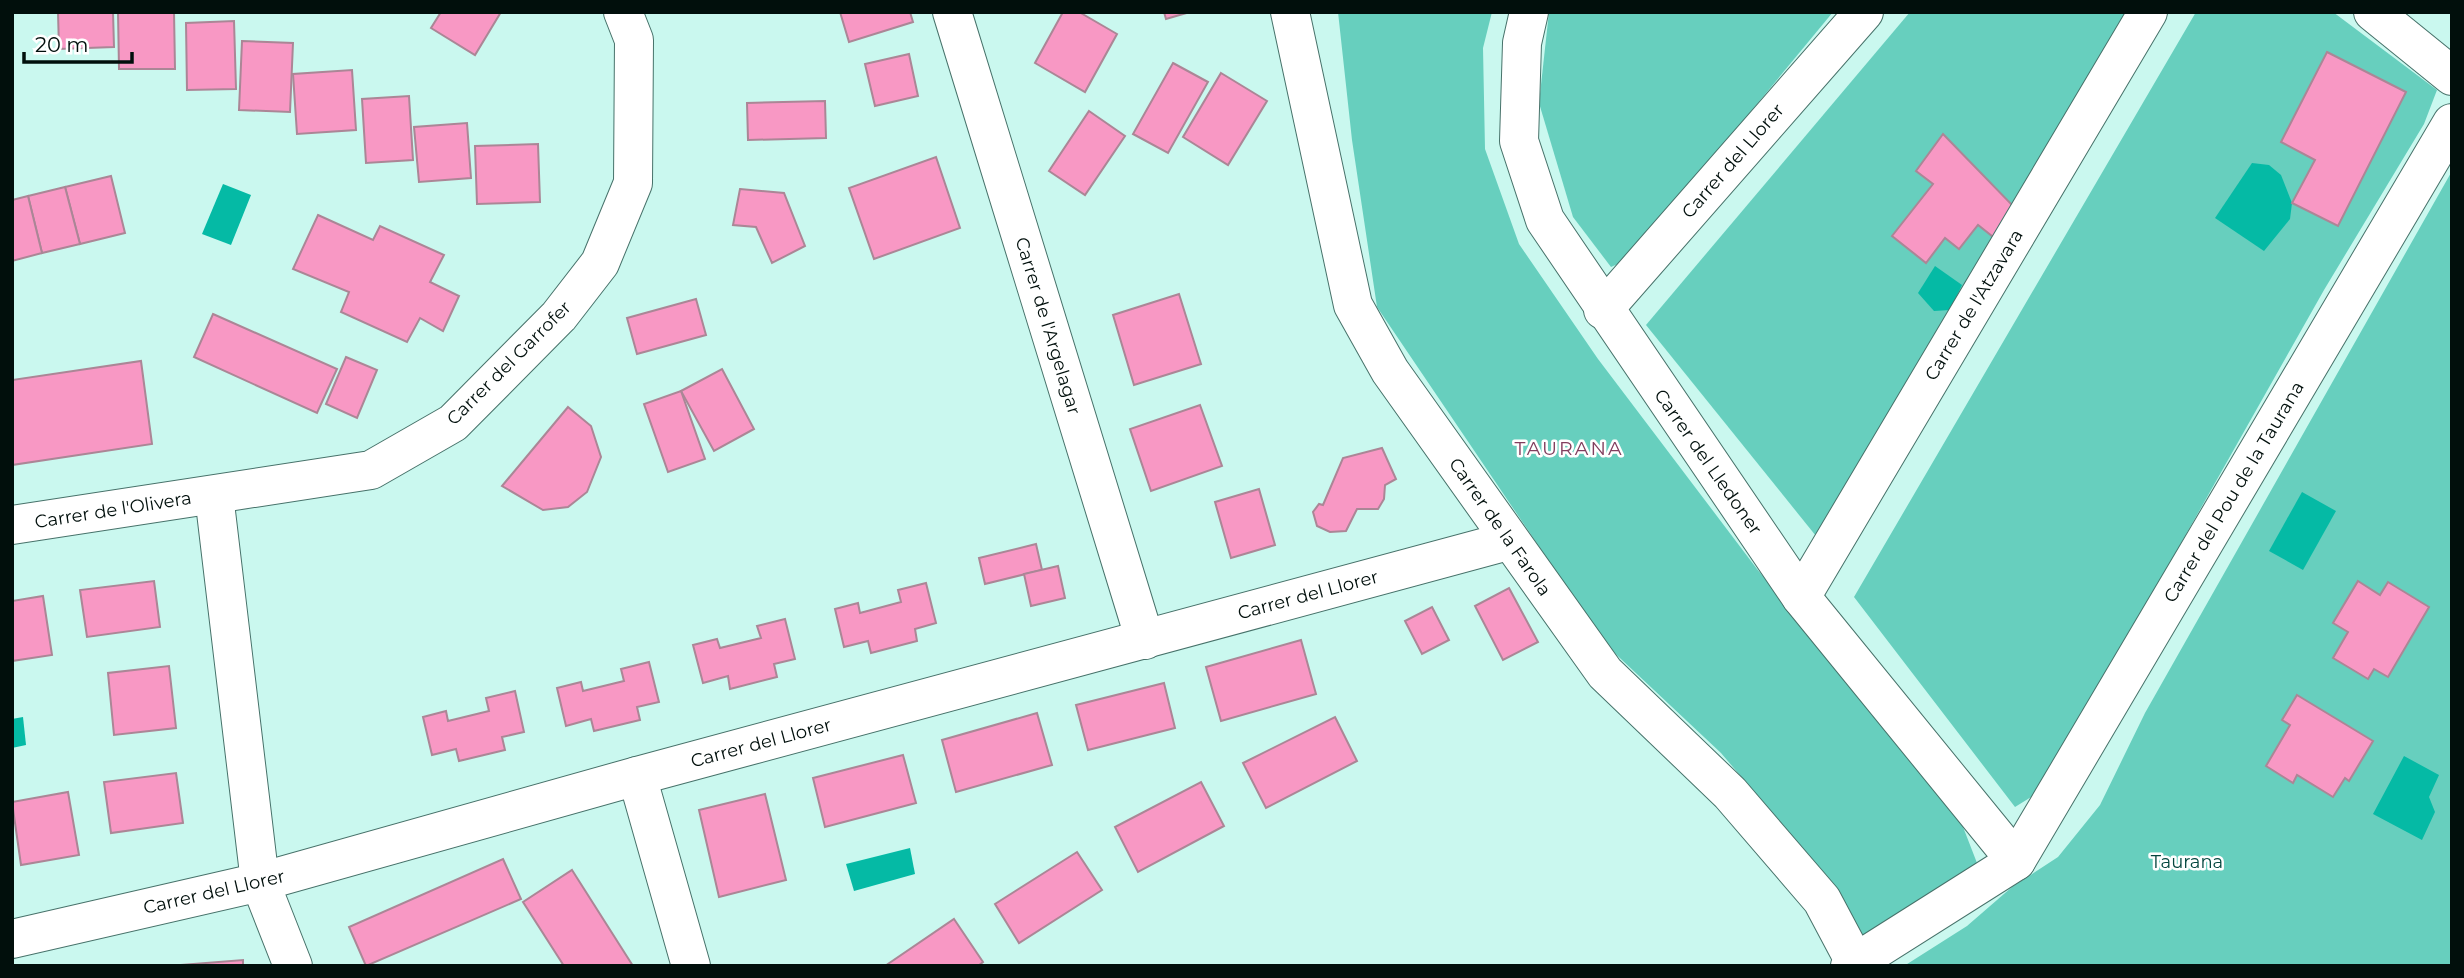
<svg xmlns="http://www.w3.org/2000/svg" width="2464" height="978" font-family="Montserrat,sans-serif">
  <rect width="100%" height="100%" fill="#caf8ef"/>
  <g fill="#67cfbe">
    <path d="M1338 12H1492L1483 48 1485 149 1519 244 1598 359 1757 569 1958 814 1977 863 1863 942 1813 861 1721 753 1605 644 1377 307 1352 140Z"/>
    <path d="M1549 12H1833L1629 259 1611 267 1573 217 1539 103Z"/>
    <path d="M1910 12H2130L1816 536 1646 325Z"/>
    <path d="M2196 12H2333L2437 90 2424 124 2324 290 2041 791 2015 807 1854 597Z"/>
    <path d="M2452 171V966H1904L1967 926 2012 887 2058 857 2100 805 2145 713Z"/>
  </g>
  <g fill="#05baa5">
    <path d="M2252 163 2269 165 2281 175 2292 203 2290 219 2264 251 2215 218Z"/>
    <path d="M223 184 251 195 231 245 202 234Z"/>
    <path d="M1935 266 1962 285 1950 310 1934 311 1918 293Z"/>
    <path d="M2302 492 2336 511 2303 570 2269 551Z"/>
    <path d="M23 717 26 745 12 748V719Z"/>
    <path d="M2404 756 2439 775 2429 797 2435 812 2422 840 2373 814Z"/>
    <path d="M910 848 915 874 854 891 846 864Z"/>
  </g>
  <g fill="#f898c4" stroke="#ab8696" stroke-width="2">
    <path d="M58 12H113L114 47 59 49Z"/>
    <path d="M118 12H174L175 69H119Z"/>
    <path d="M441 12H501L475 55 431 28Z"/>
    <path d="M840 12H910L913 22 849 42Z"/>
    <path d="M1063 12H1079L1117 34 1085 92 1035 63Z"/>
    <path d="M1164 12H1190L1166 19Z"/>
    <path d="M234 21 236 89 187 90 186 23Z"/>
    <path d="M242 41 293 43 290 112 239 110Z"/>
    <path d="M2327 52 2406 92 2338 226 2292 203 2315 160 2281 142Z"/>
    <path d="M909 54 918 96 875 106 865 64Z"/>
    <path d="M1173 63 1208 82 1168 153 1133 134Z"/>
    <path d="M352 70 356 130 297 134 293 74Z"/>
    <path d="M1221 73 1267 101 1228 165 1183 137Z"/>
    <path d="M409 96 413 160 366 163 362 99Z"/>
    <path d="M825 101 826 138 748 140 747 103Z"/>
    <path d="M1089 111 1125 136 1085 195 1049 171Z"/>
    <path d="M467 123 471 178 419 182 414 127Z"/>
    <path d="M1943 134 2017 210 1997 240 1978 225 1959 249 1945 238 1926 263 1892 236 1933 184 1916 171Z"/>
    <path d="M538 144 540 202 477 204 475 146Z"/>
    <path d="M936 157 960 228 874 259 849 188Z"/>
    <path d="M111 176 125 233 80 244 65 187Z"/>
    <path d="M65 187 80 244 42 253 28 196Z"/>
    <path d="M740 189 784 193 805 246 772 263 756 227 733 225Z"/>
    <path d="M28 196 42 253 12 261V200Z"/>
    <path d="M318 215 373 240 380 226 444 255 430 282 459 296 443 331 420 318 407 342 341 312 349 292 293 269Z"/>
    <path d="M1179 294 1201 364 1134 385 1113 315Z"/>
    <path d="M696 299 706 335 637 354 627 318Z"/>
    <path d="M213 314 337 369 317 413 194 357Z"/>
    <path d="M346 357 377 370 357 418 326 404Z"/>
    <path d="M141 361 152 444 12 465V380Z"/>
    <path d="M722 369 754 429 714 451 681 391Z"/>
    <path d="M681 391 705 459 668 472 644 404Z"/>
    <path d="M1200 405 1222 466 1151 491 1130 429Z"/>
    <path d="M568 407 591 426 601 457 587 492 568 507 543 510 502 486Z"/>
    <path d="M1382 448 1396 479 1385 485 1384 499 1378 509H1357L1346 531 1330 532 1317 526 1313 512 1319 504 1323 505 1343 458Z"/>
    <path d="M1259 489 1275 545 1231 558 1215 502Z"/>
    <path d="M1036 544 1042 570 985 584 979 558Z"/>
    <path d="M1058 566 1065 598 1031 606 1024 574Z"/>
    <path d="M154 581 160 627 87 637 80 590Z"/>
    <path d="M2358 581 2380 595 2388 582 2429 607 2388 677 2374 669 2368 679 2333 658 2348 632 2333 623Z"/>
    <path d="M926 583 936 623 915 629 917 641 871 653 868 641 844 647 835 609 858 603 860 613 901 602 898 590Z"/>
    <path d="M1509 588 1538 642 1503 660 1475 606Z"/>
    <path d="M43 596 52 655 12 661V601Z"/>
    <path d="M1432 607 1449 640 1422 654 1405 621Z"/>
    <path d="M785 619 795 659 774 664 777 677 730 689 728 676 703 683 693 645 717 639 720 648 761 638 757 626Z"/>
    <path d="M1301 640 1316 694 1221 721 1206 667Z"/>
    <path d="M649 662 659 702 637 707 640 720 594 731 591 719 566 726 557 688 581 682 583 691 624 681 621 669Z"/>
    <path d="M169 666 176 728 114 735 108 673Z"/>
    <path d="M1164 683 1175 728 1088 750 1076 705Z"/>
    <path d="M515 691 524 732 502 737 505 750 459 761 456 749 432 755 423 717 446 711 448 721 489 711 486 698Z"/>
    <path d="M2297 695 2373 741 2349 781 2345 778 2333 797 2297 775 2293 783 2266 766 2290 725 2282 720Z"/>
    <path d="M1037 713 1052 765 956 792 942 740Z"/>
    <path d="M1335 717 1357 761 1266 808 1243 763Z"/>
    <path d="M903 755 916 803 825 827 813 778Z"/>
    <path d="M176 773 183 823 111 833 104 782Z"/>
    <path d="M1201 782 1224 826 1138 872 1115 827Z"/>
    <path d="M68 792 79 855 21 865 12 802Z"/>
    <path d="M765 794 786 880 719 897 699 810Z"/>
    <path d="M1077 852 1102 890 1019 943 995 904Z"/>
    <path d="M503 859 521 899 366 966 349 927Z"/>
    <path d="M572 870 633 966H564L523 902Z"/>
    <path d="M954 919 983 962 978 966H885Z"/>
    <path d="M243 960V966H168Z"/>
  </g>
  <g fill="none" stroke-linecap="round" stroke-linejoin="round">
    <defs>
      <g id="street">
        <path d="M952 12 1145 640"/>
        <path d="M1290 12 1353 305 1390 371 1605 673 1730 793 1822 900 1856 964"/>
        <path d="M1529 12 1522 43 1519 141 1545 220 1801 597 2016 861"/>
        <path d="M2373 12 2452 76"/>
        <path d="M1603 310 1864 12"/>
        <path d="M214 495 260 882 293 966"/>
        <path d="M12 525 371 470 453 423 559 316 600 263 633 183 634 40 623 12"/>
        <path d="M1801 597 2148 12"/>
        <path d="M637 776 691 966"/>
        <path d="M12 939 260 882 637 776 1508 541"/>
        <path d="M1850 966 2016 861 2452 123"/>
      </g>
    </defs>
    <use href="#street" stroke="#47726a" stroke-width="40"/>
    <use href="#street" stroke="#fff" stroke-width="38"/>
  </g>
  <g text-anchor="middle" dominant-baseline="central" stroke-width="5" stroke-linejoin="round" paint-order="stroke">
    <g font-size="18" fill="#010f0c" stroke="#fff">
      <text transform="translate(1733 161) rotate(-49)">Carrer del Llorer</text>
      <text transform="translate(1974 305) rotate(-59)">Carrer de l'Atzavara</text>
      <text transform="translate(1048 326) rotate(73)">Carrer de l'Argelagar</text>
      <text transform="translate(509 363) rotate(-45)">Carrer del Garrofer</text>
      <text transform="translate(1708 462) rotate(55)">Carrer del Lledoner</text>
      <text transform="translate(2234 492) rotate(-59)">Carrer del Pou de la Taurana</text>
      <text transform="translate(113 510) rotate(-9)">Carrer de l'Olivera</text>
      <text transform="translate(1500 527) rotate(55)">Carrer de la Farola</text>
      <text transform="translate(1308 595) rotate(-15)">Carrer del Llorer</text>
      <text transform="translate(761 743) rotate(-15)">Carrer del Llorer</text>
      <text transform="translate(214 892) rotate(-13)">Carrer del Llorer</text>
    </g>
    <g font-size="18" fill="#03463e" stroke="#fff">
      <text x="2187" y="862">Taurana</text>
    </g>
    <g font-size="19" letter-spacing="2" fill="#813e5e" stroke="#fff">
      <text x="1569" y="448">TAURANA</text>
    </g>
  </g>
  <rect width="2464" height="978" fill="none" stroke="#010f0c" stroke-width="28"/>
  <path d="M24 52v10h108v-10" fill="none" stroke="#010f0c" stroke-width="3.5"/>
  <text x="35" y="52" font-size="21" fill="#010f0c" stroke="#ffffff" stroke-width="5" paint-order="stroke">20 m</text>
</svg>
